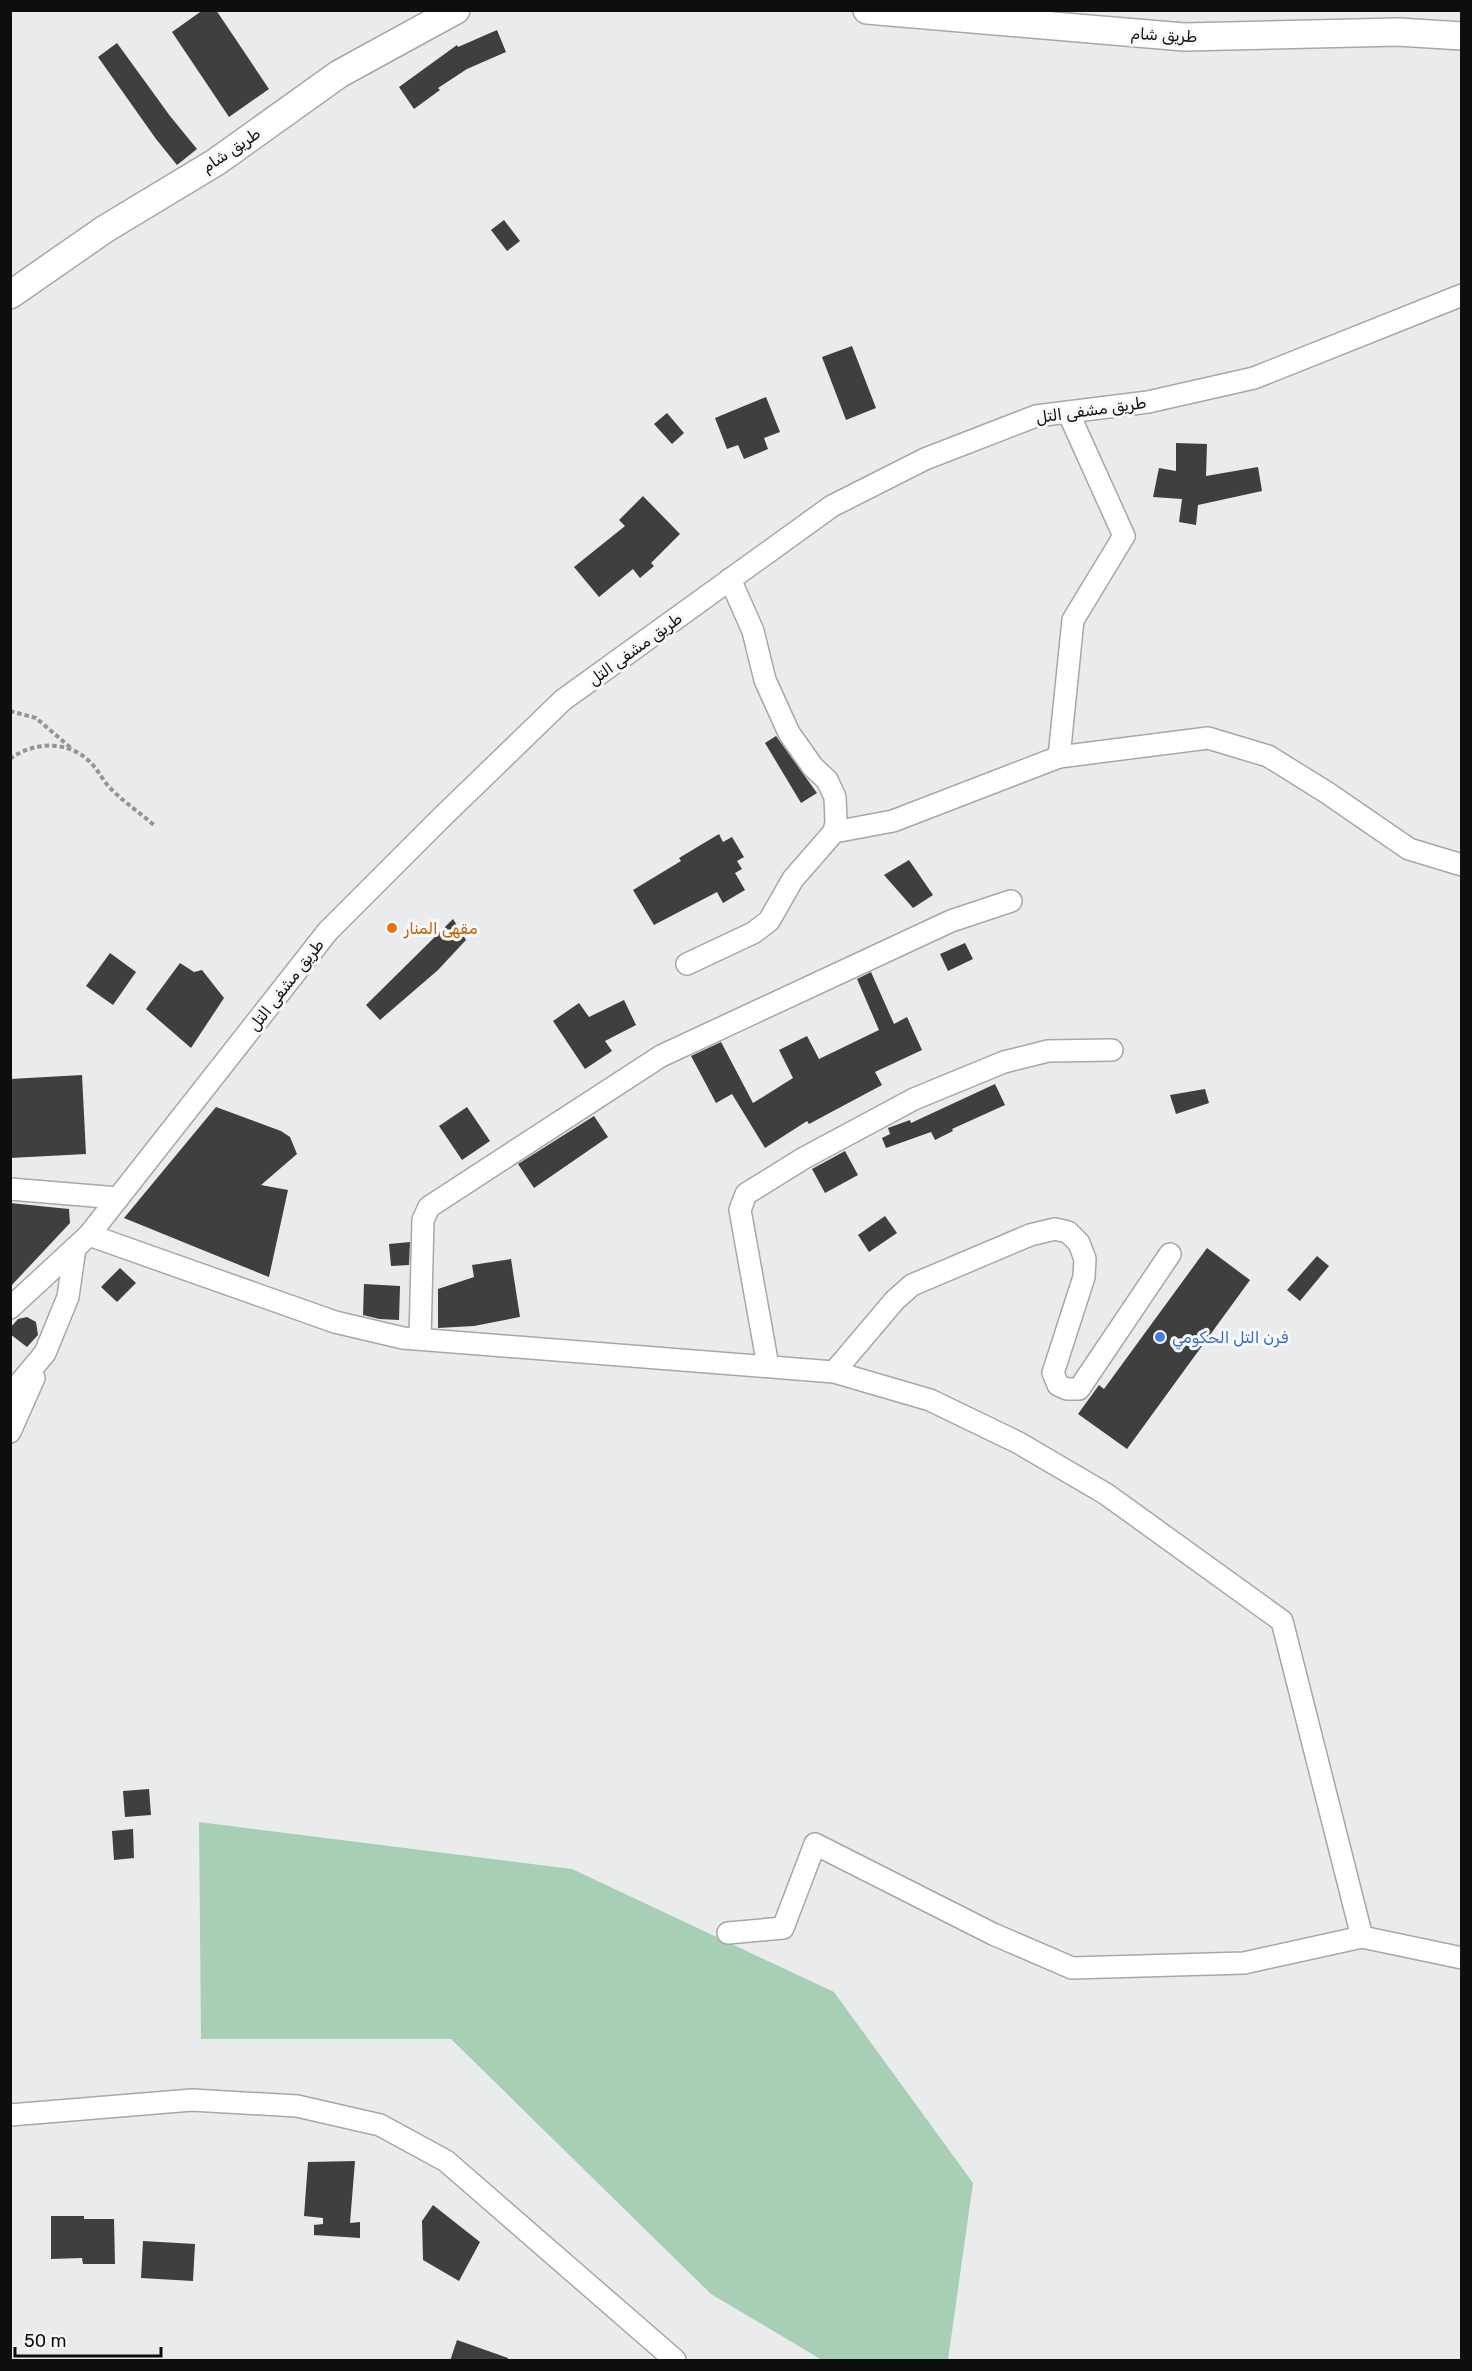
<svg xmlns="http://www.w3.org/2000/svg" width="1472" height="2371" font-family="Rubik,'Noto Naskh Arabic',sans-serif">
  <rect width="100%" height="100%" fill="#eaebec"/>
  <path fill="#a7cfb6" d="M199 1822 572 1869 834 1992 973 2183 948 2360H822L711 2294 451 2039H201Z"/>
  <g fill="#403f3f">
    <path d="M203 10H216L269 89 229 117 172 32Z"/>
    <path d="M497 30 506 52 467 69 438 88 440 90 414 109 399 87 457 45 458 47Z"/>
    <path d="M117 43 170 116 197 149 177 165 156 139 98 57Z"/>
    <path d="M504 220 520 241 507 251 491 230Z"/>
    <path d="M852 346 876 408 846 420 822 357Z"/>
    <path d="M766 397 780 432 764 438 768 449 744 459 738 445 727 449 715 418Z"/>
    <path d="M667 413 684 433 672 444 654 424Z"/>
    <path d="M1176 443 1207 444 1206 476 1258 467 1262 491 1198 505 1196 525 1179 522 1182 499 1153 497 1159 468 1176 471Z"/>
    <path d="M643 496 680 534 651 563 654 566 640 578 633 569 599 597 574 567 625 526 619 520Z"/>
    <path d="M776 736 817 793 801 803 765 743Z"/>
    <path d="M719 834 723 842 732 837 744 857 737 861 742 869 735 873 745 890 723 903 717 892 654 925 633 890 681 861 679 858Z"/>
    <path d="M909 860 933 895 913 908 884 875Z"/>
    <path d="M453 919 466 940 438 970 380 1020 366 1005Z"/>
    <path d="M965 943 973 959 948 971 940 954Z"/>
    <path d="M110 953 136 972 113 1005 86 986Z"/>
    <path d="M180 963 194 972 202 970 224 998 191 1048 146 1009Z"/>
    <path d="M871 972 894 1024 907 1017 922 1050 875 1072 882 1085 809 1124 807 1121 765 1148 732 1094 716 1103 691 1056 721 1042 753 1103 793 1078 779 1050 807 1036 819 1059 879 1030 857 979Z"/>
    <path d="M624 1000 636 1025 605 1041 612 1051 585 1069 553 1021 579 1003 589 1017Z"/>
    <path d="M82 1075 86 1154 10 1158V1079Z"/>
    <path d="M995 1084 1005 1105 952 1129 953 1131 935 1140 931 1132 886 1148 882 1138 890 1134 888 1128 910 1120 911 1123Z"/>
    <path d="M1205 1089 1209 1103 1176 1114 1170 1095Z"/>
    <path d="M216 1107 281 1131 290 1137 297 1154 261 1185 288 1190 269 1277 124 1218Z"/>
    <path d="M467 1107 490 1141 462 1160 439 1126Z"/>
    <path d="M594 1116 608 1137 534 1188 518 1164Z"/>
    <path d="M845 1151 858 1175 825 1193 812 1169Z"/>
    <path d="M10 1203 69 1209 70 1223 10 1287Z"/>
    <path d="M885 1216 897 1233 869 1252 858 1235Z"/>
    <path d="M410 1242 409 1265 391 1266 389 1244Z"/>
    <path d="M1207 1248 1250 1280 1127 1449 1078 1414 1099 1385 1104 1389Z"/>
    <path d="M1317 1256 1329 1266 1300 1301 1287 1290Z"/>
    <path d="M511 1259 520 1317 474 1326 438 1328V1289L474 1277 472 1265Z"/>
    <path d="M120 1268 136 1283 117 1302 101 1287Z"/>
    <path d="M364 1284 400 1286 399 1320 379 1319 363 1315Z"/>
    <path d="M27 1317 36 1322 38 1335 27 1347 10 1334V1328L18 1319Z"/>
    <path d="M149 1789 151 1815 125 1817 123 1791Z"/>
    <path d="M133 1829 134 1858 114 1860 112 1831Z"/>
    <path d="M355 2161 350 2223 360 2222V2238L314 2235V2225L323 2224V2218L304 2216 308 2162Z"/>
    <path d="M433 2205 480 2242 459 2281 423 2260 422 2221Z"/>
    <path d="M51 2216H84V2219H114L115 2264H83L82 2258 51 2259Z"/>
    <path d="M143 2241 195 2244 193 2281 141 2278Z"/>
    <path d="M457 2340 508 2358V2361H450Z"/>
  </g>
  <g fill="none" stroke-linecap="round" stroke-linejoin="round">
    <defs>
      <g id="minor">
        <path d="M1059 757 1073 620 1124 536 1068 412"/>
        <path d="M834 832 893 821 1059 757 1208 738 1268 756 1326 792 1409 849 1462 865"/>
        <path d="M687 964 753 933 769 921 793 879 834 832 836 822 835 797 827 780 813 767 789 733 765 680 753 631 730 579"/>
        <path d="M10 1189 118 1198"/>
        <path d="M89 1235 335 1322 403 1338 834 1372 930 1400 1019 1443 1106 1494 1282 1621 1362 1937"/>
        <path d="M10 1308 89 1235 328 931 440 819 563 700 832 506 925 459 1036 416 1148 402 1254 378 1462 295"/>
        <path d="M420 1339 423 1220 429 1207 661 1056 951 921 1011 901"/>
        <path d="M768 1366 740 1210 746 1194 804 1158 914 1099 1004 1062 1048 1051 1112 1050"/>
        <path d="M834 1372 895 1300 912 1285 1030 1235 1055 1229 1068 1232 1079 1243 1085 1259 1084 1277 1053 1373 1058 1385 1067 1389H1079L1170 1254"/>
        <path d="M10 1395 45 1353 68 1297 75 1248"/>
        <path d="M10 1432 34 1378"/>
        <path d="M728 1933 783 1928 815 1844 993 1934 1072 1968 1244 1963 1362 1937 1462 1958"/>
        <path d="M10 2115 192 2100 297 2106 380 2125 446 2161 675 2360"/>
      </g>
      <g id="major">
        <path d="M867 10 1184 37 1398 32 1462 36"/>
        <path d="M10 295 105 229 216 162 339 74 456 10"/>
      </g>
    </defs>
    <use href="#minor" stroke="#a7a7a8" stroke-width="24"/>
    <use href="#major" stroke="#a7a7a8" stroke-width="30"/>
    <g stroke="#939495" stroke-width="4" stroke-dasharray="4.5 3" stroke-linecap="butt">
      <path d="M10 711 36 718 71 748"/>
      <path d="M10 759C34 741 70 740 91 763 99 771 103 781 111 789 124 802 140 813 154 825"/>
    </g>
    <use href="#minor" stroke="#fff" stroke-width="21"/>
    <use href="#major" stroke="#fff" stroke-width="27"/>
  </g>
  <circle fill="#e8710a" stroke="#f7f8f9" stroke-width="2" cx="392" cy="928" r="6"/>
  <circle fill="#3f7fe0" stroke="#f7f8f9" stroke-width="2" cx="1160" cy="1337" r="6"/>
  <g text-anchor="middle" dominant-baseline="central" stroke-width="6" stroke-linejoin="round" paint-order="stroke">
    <g font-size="16" fill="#0e0e0e" stroke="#f7f8f9">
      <text transform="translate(1164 35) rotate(3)">طريق شام</text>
      <text transform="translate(231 150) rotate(-34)">طريق شام</text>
      <text transform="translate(1091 410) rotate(-8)">طريق مشفى التل</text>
      <text transform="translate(635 649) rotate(-36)">طريق مشفى التل</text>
      <text transform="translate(286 985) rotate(-52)">طريق مشفى التل</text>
    </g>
    <g font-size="16" fill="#c56008" stroke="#f7f8f9" text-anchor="start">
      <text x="404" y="928">مقهى المنار</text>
    </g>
    <g font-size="16" fill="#366cbe" stroke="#f7f8f9" text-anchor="start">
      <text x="1172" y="1337">فرن التل الحكومي</text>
    </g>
  </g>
  <rect width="1472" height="2371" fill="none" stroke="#0e0e0e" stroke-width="24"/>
  <path d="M15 2347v9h146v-9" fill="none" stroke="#0e0e0e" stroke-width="3"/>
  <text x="24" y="2347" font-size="18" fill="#0e0e0e" stroke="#f7f8f9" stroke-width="4.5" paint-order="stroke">50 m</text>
</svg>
